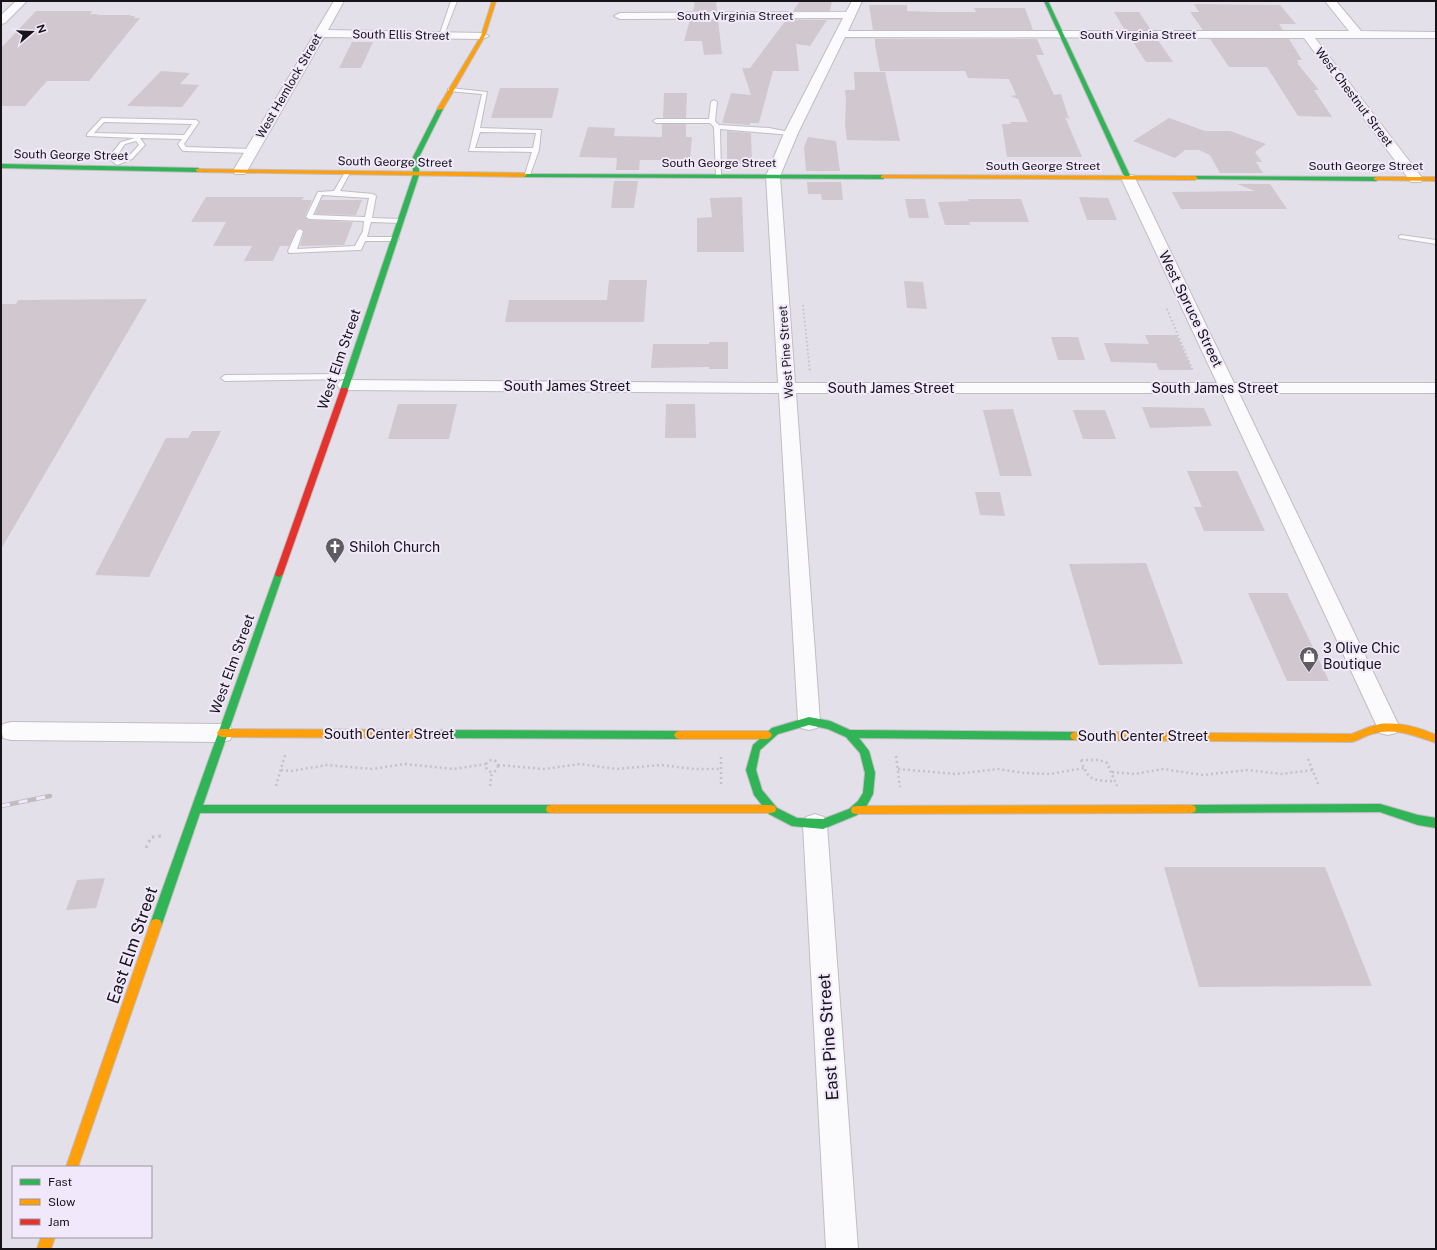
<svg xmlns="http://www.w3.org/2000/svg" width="1437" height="1250" font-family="'Public Sans',sans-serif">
  <rect width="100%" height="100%" fill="#e4e0e9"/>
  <g fill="#d0c7cf">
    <path d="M695 1H716L717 11H693Z"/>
    <path d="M800 1H832L830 11H793Z"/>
    <path d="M1194 4 1280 5 1296 24H1279L1283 30H1203L1190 12H1199Z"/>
    <path d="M869 5H907V11L937 12H976L974 8H1025L1033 30H873Z"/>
    <path d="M36 11H92L90 14H98L97 15H131L130 16H135L134 18H140L89 81H47L25 106H1V48Z"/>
    <path d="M1114 12H1139L1151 30H1125Z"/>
    <path d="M690 20H718L722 54 704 55 702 41H684Z"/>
    <path d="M786 20H827L810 46 796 44 799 71H773L759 123H750V125L722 123 731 93 751 95 742 68H750Z"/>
    <path d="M875 39H1037L1044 55H1036L1054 95 1061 94 1069 119 1065 117 1082 157H1007L1002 124H1011L1010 122H1028L1018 99 1010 96 1016 95 1009 79 968 78 965 71H880L875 45Z"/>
    <path d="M1131 39H1157L1173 62H1146Z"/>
    <path d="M1210 39H1289L1302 60H1297L1299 63H1297L1319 90H1314L1332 117 1298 116 1267 67H1229Z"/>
    <path d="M352 42H373L361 68H339Z"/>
    <path d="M161 71 190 73 180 84 199 85 182 107 127 106Z"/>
    <path d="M854 72H885L900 141 847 140 845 125 846 100 845 90H855Z"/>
    <path d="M500 88H559L552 118H491Z"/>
    <path d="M664 93H687L686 118H663Z"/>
    <path d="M1169 118 1205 131H1230L1266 144 1255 152 1262 162H1256L1263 173H1220L1210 155 1199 150H1185L1175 158 1133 141Z"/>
    <path d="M662 124H686V137H692L690 160H640L639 170H616L617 158 579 157 588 127 615 128 614 136 662 137Z"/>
    <path d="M727 131 751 133 752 165H727Z"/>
    <path d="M808 137 836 141 840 171H806L804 147Z"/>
    <path d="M614 181H638L634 208H611Z"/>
    <path d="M807 182H841L843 200H822L821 194H808Z"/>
    <path d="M1237 184H1270L1287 209H1181L1172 192 1255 191Z"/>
    <path d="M206 197H304L302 200H312L305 216 308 220 353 222 344 245 300 246 304 231 299 228 296 230 289 246H280L273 261H244L252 246H213L226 222H191Z"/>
    <path d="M742 197 744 252H697V218L712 217 710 198Z"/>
    <path d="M1079 197 1108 198 1117 220H1087Z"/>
    <path d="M905 199H925L929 218H909Z"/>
    <path d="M968 199H1021L1029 222H969L970 225H945L938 202 969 201Z"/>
    <path d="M321 200H362L356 215 315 214Z"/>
    <path d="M609 280H647L644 322H505L509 300H607Z"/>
    <path d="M904 281 923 282 927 309 907 308Z"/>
    <path d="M147 299 1 549V304H16L18 300Z"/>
    <path d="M1145 335H1177L1192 370H1159L1156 363 1111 362 1104 343 1149 344Z"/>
    <path d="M1051 337H1078L1085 360H1058Z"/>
    <path d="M709 342H728V369H709V367L651 368 653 344H709Z"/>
    <path d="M398 404H457L449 439H388Z"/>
    <path d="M666 404H695L696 438H665Z"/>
    <path d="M1142 407 1204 408 1212 426 1150 428Z"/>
    <path d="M1013 409 1023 444 1032 476H1000L983 410Z"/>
    <path d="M1073 410H1105L1116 439H1083Z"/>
    <path d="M192 431H221L149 577 95 575 166 438H188Z"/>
    <path d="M1187 471H1237L1265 531H1204L1194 507H1202Z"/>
    <path d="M975 492H1000L1005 516 980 515Z"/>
    <path d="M1146 563 1183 664 1099 665 1069 564Z"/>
    <path d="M1248 593H1287L1329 681H1287Z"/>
    <path d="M1164 867H1325L1372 986 1199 987Z"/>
    <path d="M105 878 96 908 66 910 77 880Z"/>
  </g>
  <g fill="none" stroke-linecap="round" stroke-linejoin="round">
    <defs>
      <g id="lane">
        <path d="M451 1H457L444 35 439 36Z"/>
        <path d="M450 88 487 92 480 128 541 130 539 150 530 175 525 174 532 152 469 151 482 94 448 91V89ZM480 132 536 133 533 148H475Z"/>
        <path d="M714 100 717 102 715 121 719 125 769 128 794 133 791 135 720 129 721 175 716 176 714 127 710 123H656L653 121 656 119H709L711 102Z"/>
        <path d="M102 118 196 120 199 122 184 144 186 147 252 149 255 151 252 153 184 151 182 150 178 144 182 139 140 138 145 145 144 146 132 159 117 165 108 158 121 142 135 138 87 136V134ZM104 122 192 124 184 135 94 133ZM136 141 139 145 128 157 118 160 115 158 125 144Z"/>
        <path d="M345 172 350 173 340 191 373 194 376 196 372 218 401 219 404 221 401 223 371 222 367 237H395L399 239 395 241H365L361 250H358L289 253 288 251 297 231 300 229 303 231 297 249 355 246 363 231 364 221 309 219 306 217 318 192 334 191ZM322 195 369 198 365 217 313 215Z"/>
        <path d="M1401 235 1436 240V244L1399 238V236Z"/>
        <path d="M348 374 351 375V379L225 381 221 378 225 375Z"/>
      </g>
      <g id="street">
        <path d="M16 1H27L5 23 1 24V15Z"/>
        <path d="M334 1H344L328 30 483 33 489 36 483 39 324 37 247 171 245 174H235L233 171Z"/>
        <path d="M852 1H862L848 31H1349L1325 1H1336L1361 31 1436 32V38H1315L1423 179 1421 182H1411L1304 38 845 37 798 133 780 176 795 383H1217L1121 178 1123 175H1133L1135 178 1234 383H1436V393H1239L1399 726 1396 733 1388 735 1380 733 1222 393H796L820 721 817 728 809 730 801 728 798 721 779 393 346 390 340 389 337 385 340 381 346 380 778 383 766 176 784 133 843 18 620 19 614 16 620 13 846 12Z"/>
        <path d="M11 722 222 724 230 726 233 733 230 740 222 742 11 740 3 738 1 728 3 724Z"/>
        <path d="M815 814 824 817 827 825 858 1249H826L803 825 806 817Z"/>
      </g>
      <g id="fast">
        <path d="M1044 1H1048L1131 178 1130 179 1125 178Z"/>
        <path d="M438 108 443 109 419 157V175L348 390 347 392H341L340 390 413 175V157Z"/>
        <path d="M1 164 198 168 201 170 198 172 1 168Z"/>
        <path d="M522 174 883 175 886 177 883 179 524 177 522 176Z"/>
        <path d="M1195 176 1376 177 1379 179 1376 181 1193 179V177Z"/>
        <path d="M279 571 283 574 203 805H551L555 806 556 809 555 812 551 813H200L162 924 160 928 156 929 152 928 150 924 275 574Z"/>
        <path d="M809 717 830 721 850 730 1075 732 1078 733 1080 736 1078 739 1075 740 859 738 869 751 875 773 873 794 866 807 857 815 823 829 792 826 769 814 754 795 746 770 753 745 772 728ZM809 725 828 729 846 737 860 753 865 773 863 793 858 801 849 809 823 819 797 818 777 808 762 790 756 770 760 750 778 734Z"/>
        <path d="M422 730 679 731 682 732 684 735 682 738 679 739 422 738 419 737 417 734 419 731Z"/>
        <path d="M1380 804 1418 815 1436 818V828L1418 825 1380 812 1191 813 1187 812 1186 809 1187 806 1191 805Z"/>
      </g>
      <g id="slow">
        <path d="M492 1H496L485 36 443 109 438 110 437 109 481 36Z"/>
        <path d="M196 169 524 173 527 175 524 177 198 172 196 171Z"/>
        <path d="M883 175 1195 176 1198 178 1195 180 881 178V176Z"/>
        <path d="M1376 177H1436V181L1374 180V178Z"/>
        <path d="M1380 724C1400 722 1418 727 1436 735V743C1415 736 1395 727 1372 734 1365 736 1359 740 1352 742L1075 740 1072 739 1070 736 1072 733 1075 732 1352 734 1369 727Z"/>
        <path d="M222 729 422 730 425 731 427 734 425 737 422 738 222 737 219 736 217 733 219 730Z"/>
        <path d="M679 731H767L770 732 772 735 770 738 767 739H679L676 738 674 735 676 732Z"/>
        <path d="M551 805H771L775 806 776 809 775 812 771 813H551L547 812 546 809 547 806Z"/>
        <path d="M1191 805 1195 806 1196 809 1195 812 1191 813 856 814 852 813 851 810 852 807 856 806Z"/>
        <path d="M156 919 160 920 162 924 78 1167H66L150 924 152 920Z"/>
        <path d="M41 1237H55L51 1249H37Z"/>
      </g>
      <path id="jam" d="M341 388H347L348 390 283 574 279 577 276 576 275 574Z"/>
    </defs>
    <use href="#lane" stroke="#c0bdc4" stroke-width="2"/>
    <use href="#street" stroke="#c0bdc4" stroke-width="2"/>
    <use href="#fast" stroke="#c0bdc4" stroke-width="2"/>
    <use href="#slow" stroke="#c0bdc4" stroke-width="2"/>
    <use href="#jam" stroke="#c0bdc4" stroke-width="2"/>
    <g stroke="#c3c2c4" stroke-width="2" stroke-dasharray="1.5 2.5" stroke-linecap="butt">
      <path d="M803 305 810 372"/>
      <path d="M1167 309 1193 371"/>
    </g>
    <g stroke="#c3c2c4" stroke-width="2.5" stroke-dasharray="2 3" stroke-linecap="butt">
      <path d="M896 756 900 787"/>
      <path d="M721 757V786"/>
      <path d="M1308 759 1319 786"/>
      <path d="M1081 760H1099L1107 763 1117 786"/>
      <path d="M1081 760C1088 781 1094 781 1115 781"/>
      <circle cx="492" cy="766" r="6"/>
      <path d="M498 765 544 769 580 764 616 769 661 765 694 769H721"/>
      <path d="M898 769 956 774 998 769 1024 773 1050 774 1084 768"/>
      <path d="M281 770 291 771 327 765 372 769 405 764 453 769 486 764"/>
      <path d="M1112 772 1134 774 1163 769 1203 775 1248 770 1281 774 1313 770"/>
      <path d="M276 786 285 755"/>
      <path d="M490 786 492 771"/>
    </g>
    <path stroke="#c3c2c4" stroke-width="3" stroke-dasharray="2.5 4" stroke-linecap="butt" d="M146 848 151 837 161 836"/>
    <use href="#lane" fill="#fbfafc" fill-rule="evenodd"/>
    <use href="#street" fill="#fbfafc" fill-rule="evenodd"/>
    <use href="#fast" fill="#30b455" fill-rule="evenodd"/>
    <use href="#slow" fill="#ff9f0a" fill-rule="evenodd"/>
    <use href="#jam" fill="#e5322d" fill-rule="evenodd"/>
    <defs>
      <path id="rail" d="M1 806 50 796"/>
    </defs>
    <use href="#rail" stroke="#bebcbf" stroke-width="4.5"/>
    <use href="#rail" stroke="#f1e9fb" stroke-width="3" stroke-dasharray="9" stroke-linecap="butt"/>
  </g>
  <defs>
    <symbol id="church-pin" viewBox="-11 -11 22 30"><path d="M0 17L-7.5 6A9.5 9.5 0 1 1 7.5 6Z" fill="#5e5b62" stroke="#f1e9fb"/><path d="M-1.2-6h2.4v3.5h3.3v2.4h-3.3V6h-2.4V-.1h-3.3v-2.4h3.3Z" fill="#fff"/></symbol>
    <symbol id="shop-pin" viewBox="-11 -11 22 30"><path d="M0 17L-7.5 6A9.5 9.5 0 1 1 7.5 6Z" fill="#5e5b62" stroke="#f1e9fb"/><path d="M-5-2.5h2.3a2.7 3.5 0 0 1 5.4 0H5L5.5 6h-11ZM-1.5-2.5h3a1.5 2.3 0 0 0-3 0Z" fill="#fff"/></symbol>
  </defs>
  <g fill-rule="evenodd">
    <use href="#church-pin" x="324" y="536" width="22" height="30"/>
    <use href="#shop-pin" x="1298" y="645" width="22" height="30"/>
  </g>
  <g text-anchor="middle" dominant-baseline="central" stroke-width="4" stroke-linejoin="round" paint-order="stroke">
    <g font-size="12" fill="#161319" stroke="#f1e9fb">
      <text x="735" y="16">South Virginia Street</text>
      <text transform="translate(401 35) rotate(1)">South Ellis Street</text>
      <text x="1138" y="35">South Virginia Street</text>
      <text transform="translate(289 86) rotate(-60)">West Hemlock Street</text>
      <text transform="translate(1354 97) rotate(53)">West Chestnut Street</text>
      <text transform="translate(71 155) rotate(1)">South George Street</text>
      <text transform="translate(395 162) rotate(1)">South George Street</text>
      <text x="719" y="163">South George Street</text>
      <text x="1043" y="166">South George Street</text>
      <text x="1366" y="166">South George Street</text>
      <text transform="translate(786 352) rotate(-94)">West Pine Street</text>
    </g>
    <g font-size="14" fill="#161319" stroke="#f1e9fb">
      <text transform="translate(1191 309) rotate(64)">West Spruce Street</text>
      <text transform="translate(339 359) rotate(-71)">West Elm Street</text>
      <text x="567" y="386">South James Street</text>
      <text x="891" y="388">South James Street</text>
      <text x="1215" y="388">South James Street</text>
      <text transform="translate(232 664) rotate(-70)">West Elm Street</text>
      <text x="389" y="734">South Center Street</text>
      <text x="1143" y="736">South Center Street</text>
    </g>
    <g font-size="14" fill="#161319" stroke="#f1e9fb" text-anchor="start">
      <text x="349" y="547">Shiloh Church</text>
      <text x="1323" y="648">3 Olive Chic<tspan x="1323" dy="16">Boutique</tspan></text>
    </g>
    <g font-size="17" fill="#161319" stroke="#f1e9fb">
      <text transform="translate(132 945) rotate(-71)">East Elm Street</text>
      <text transform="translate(828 1037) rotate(-94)">East Pine Street</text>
    </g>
  </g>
  <rect width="1437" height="1250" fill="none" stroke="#161319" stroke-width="4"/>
  <rect x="12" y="1166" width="140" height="72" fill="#f1e9fb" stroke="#9993a1"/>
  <rect x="20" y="1179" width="20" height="6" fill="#30b455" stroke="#9993a1"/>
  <text x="48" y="1186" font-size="12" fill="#161319">Fast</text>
  <rect x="20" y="1199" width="20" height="6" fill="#ff9f0a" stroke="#9993a1"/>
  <text x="48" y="1206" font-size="12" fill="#161319">Slow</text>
  <rect x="20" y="1219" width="20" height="6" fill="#e5322d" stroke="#9993a1"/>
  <text x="48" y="1226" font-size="12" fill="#161319">Jam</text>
  <g transform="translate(32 32) rotate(71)" stroke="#f1e9fb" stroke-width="3" paint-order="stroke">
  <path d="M0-3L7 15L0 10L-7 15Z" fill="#161319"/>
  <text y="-6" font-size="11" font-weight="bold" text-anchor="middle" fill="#161319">N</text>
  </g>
</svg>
